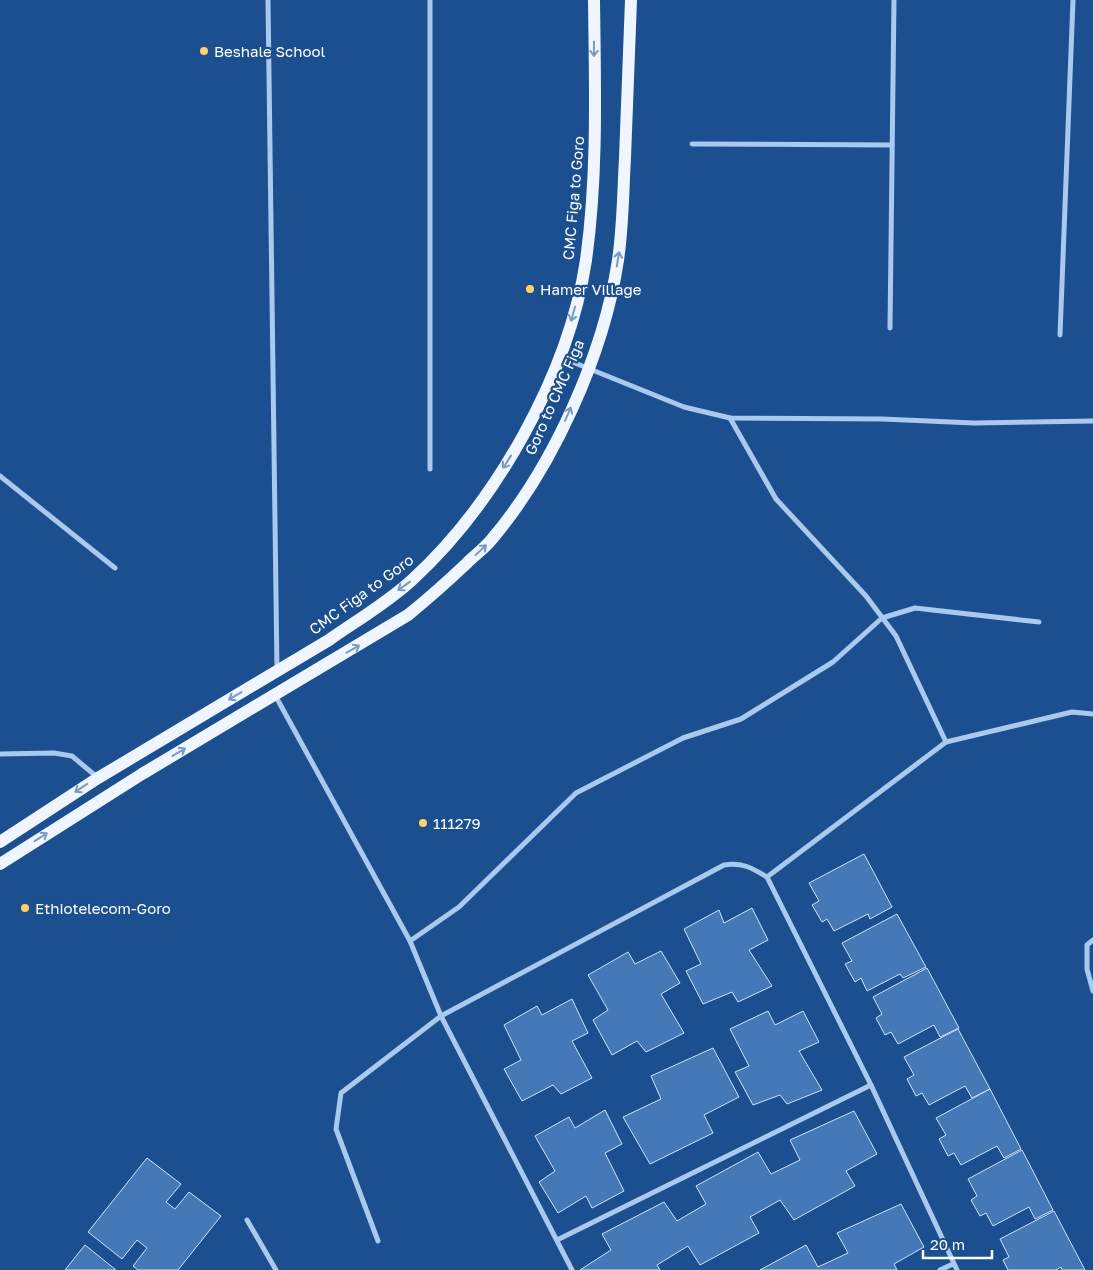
<svg xmlns="http://www.w3.org/2000/svg" width="1093" height="1270" font-family="'Golos Text',sans-serif">
  <rect width="100%" height="100%" fill="#1b4f8f"/>
  <g fill="#4478b7" stroke="#cfe3fa">
    <path d="M864 854 892 907 870 919 868 914 834 931 827 919 822 922 812 905 819 901 809 883Z"/>
    <path d="M752 908 768 940 749 950 772 986 738 1002 732 992 703 1004 686 971 701 964 684 929 719 910 724 923Z"/>
    <path d="M897 914 926 967 903 978 900 974 867 991 861 978 855 982 845 964 852 961 842 943Z"/>
    <path d="M661 951 680 983 661 994 684 1033 646 1052 637 1041 612 1055 593 1020 608 1010 588 975 628 952 635 964Z"/>
    <path d="M927 968 959 1028 940 1037 934 1025 898 1044 891 1032 885 1035 876 1018 882 1014 873 997Z"/>
    <path d="M572 999 588 1033 572 1041 592 1078 561 1094 553 1085 522 1101 504 1069 521 1060 504 1025 537 1006 542 1015Z"/>
    <path d="M768 1011 775 1025 803 1011 819 1042 799 1051 822 1090 787 1104 780 1095 753 1105 735 1072 749 1066 730 1029Z"/>
    <path d="M958 1029 990 1089 972 1098 965 1086 929 1105 922 1093 916 1096 907 1079 914 1075 904 1057Z"/>
    <path d="M713 1048 739 1097 704 1115 713 1133 650 1164 623 1117 661 1099 651 1076Z"/>
    <path d="M990 1089 1021 1149 1004 1158 997 1146 961 1165 954 1153 948 1156 939 1139 946 1135 936 1118Z"/>
    <path d="M605 1110 622 1144 605 1153 624 1191 592 1208 586 1196 558 1213 539 1182 555 1171 535 1136 569 1117 575 1128Z"/>
    <path d="M854 1111 877 1154 846 1171 855 1186 794 1220 780 1200 750 1217 759 1233 700 1265 688 1246 657 1265 660 1270H580L611 1250 602 1234 664 1202 677 1221 706 1204 696 1186 758 1152 771 1174 800 1160 790 1140Z"/>
    <path d="M1022 1150 1053 1210 1035 1219 1029 1207 993 1226 986 1213 980 1216 971 1200 977 1196 968 1179Z"/>
    <path d="M147 1158 181 1184 166 1202 175 1209 189 1192 221 1216 178 1270H138L133 1266 147 1248 137 1240 122 1259 88 1232Z"/>
    <path d="M901 1204 924 1247 894 1264 897 1270H760L806 1245 818 1267 848 1253 837 1233Z"/>
    <path d="M1054 1211 1085 1270H1062L1061 1267 1056 1270H1008L1003 1260 1009 1257 1000 1239Z"/>
    <path d="M85 1245 116 1270H65Z"/>
  </g>
  <g fill="none" stroke-linecap="round" stroke-linejoin="round">
    <g stroke="#a9c9ee" stroke-width="5">
      <path d="M268 0 277 671"/>
      <path d="M430 0V469"/>
      <path d="M692 144 892 145"/>
      <path d="M890 328 894 0"/>
      <path d="M1060 335 1073 0"/>
      <path d="M560 357 684 407 730 418 882 419 974 423 1093 421"/>
      <path d="M730 418 776 499 866 596 896 636 946 742"/>
      <path d="M0 476 115 568"/>
      <path d="M275 695 410 941 441 1016 341 1093 336 1129 378 1241"/>
      <path d="M0 754 54 753 72 756 97 777"/>
      <path d="M767 877 946 742 1072 712 1093 714"/>
      <path d="M1093 940 1087 945V969L1093 991"/>
      <path d="M410 941 459 907 576 793 683 738 741 719 833 662 882 618 915 608 1039 622"/>
      <path d="M247 1220 276 1270"/>
      <path d="M557 1240 871 1085"/>
      <path d="M572 1270 441 1016 724 865C742 862 752 868 767 877L871 1085 957 1270"/>
      <path d="M940 1270 953 1264"/>
    </g>
    <g stroke="#f0f6ff" stroke-width="12">
      <path d="M0 842 98 778 329 640C356 621 387 603 412 580 496 503 569 374 586 260 598 174 595 87 594 0"/>
      <path d="M0 864 142 774 408 615C429 598 448 581 467 563 475 555 485 548 492 539 553 467 604 354 618 260 623 227 623 192 625 158 627 106 629 53 631 0"/>
    </g>
  </g>
  <defs><path id="oneway-shaft" d="M-6 0H5M1.5-3L5.5 0L1.5 3" fill="none" stroke-width="1.6" stroke-linecap="round" stroke-linejoin="round" transform="scale(1.25)"/></defs>
  <g stroke="#7b9ac1">
    <use href="#oneway-shaft" transform="translate(594 49) rotate(90)"/>
    <use href="#oneway-shaft" transform="translate(618 259) rotate(-81)"/>
    <use href="#oneway-shaft" transform="translate(573 314) rotate(106)"/>
    <use href="#oneway-shaft" transform="translate(568 414) rotate(-66)"/>
    <use href="#oneway-shaft" transform="translate(507 462) rotate(122)"/>
    <use href="#oneway-shaft" transform="translate(481 550) rotate(-43)"/>
    <use href="#oneway-shaft" transform="translate(404 586) rotate(144)"/>
    <use href="#oneway-shaft" transform="translate(353 649) rotate(-30)"/>
    <use href="#oneway-shaft" transform="translate(235 696) rotate(149)"/>
    <use href="#oneway-shaft" transform="translate(179 752) rotate(-31)"/>
    <use href="#oneway-shaft" transform="translate(81 788) rotate(147)"/>
    <use href="#oneway-shaft" transform="translate(41 837) rotate(-33)"/>
  </g>
  <g fill="#ffd166" stroke="#1b4f8f" stroke-width="2">
    <circle cx="204" cy="51" r="5"/>
    <circle cx="530" cy="289" r="5"/>
    <circle cx="423" cy="823" r="5"/>
    <circle cx="25" cy="908" r="5"/>
  </g>
  <g text-anchor="middle" dominant-baseline="central" stroke-width="4.5" stroke-linejoin="round" paint-order="stroke">
    <g font-size="15" fill="#fff" stroke="#1b4f8f" text-anchor="start">
      <text x="214" y="51">Beshale School</text>
      <text x="540" y="289">Hamer Village</text>
      <text x="433" y="823">111279</text>
      <text x="35" y="908">Ethiotelecom-Goro</text>
    </g>
    <g font-size="15" fill="#fff" stroke="#1b4f8f">
      <text transform="translate(573 198) rotate(-85)">CMC Figa to Goro</text>
      <text transform="translate(554 397) rotate(-66)">Goro to CMC Figa</text>
      <text transform="translate(361 594) rotate(-36)">CMC Figa to Goro</text>
    </g>
  </g>
  <path d="M923 1250v8h69v-8" fill="none" stroke="#ffffff" stroke-width="2.5"/>
  <text x="930" y="1250" font-size="15" fill="#ffffff" stroke="#1b4f8f" stroke-width="4" paint-order="stroke">20 m</text>
</svg>
